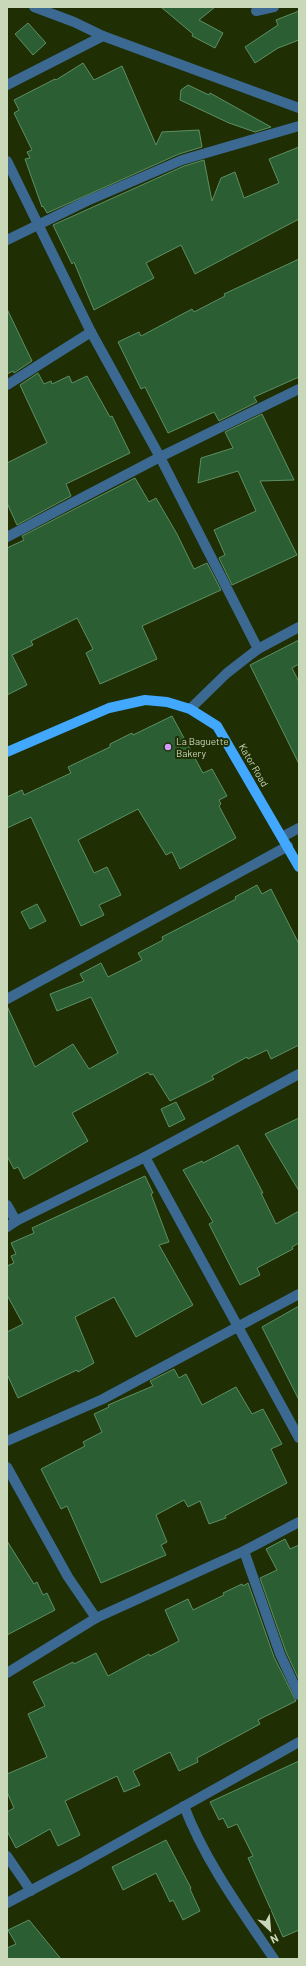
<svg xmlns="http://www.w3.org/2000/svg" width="306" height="1966" font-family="Barlow,sans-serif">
  <rect width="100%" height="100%" fill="#1f2e03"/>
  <g fill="#2c5e34" stroke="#5d8f63">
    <path d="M161 7H215L199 20 223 33 215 48 192 36 193 34Z"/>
    <path d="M299 11V40L278 48 255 63 245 47 278 25 276 20Z"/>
    <path d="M28 23 46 43 33 55 15 34Z"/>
    <path d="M83 63 94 80 122 66 156 145 162 132 199 130 202 147 179 154 47 213 43 206 42 207 25 159 30 158 27 152 32 150 14 113 19 110 14 100 55 79 56 80Z"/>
    <path d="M188 85 209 95 210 93 271 127 255 132 229 123 180 100 181 90Z"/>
    <path d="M299 147V219L195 274 181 245 146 263 154 278 94 310 74 262 72 264 53 225 184 166 204 160 212 201 221 178 235 172 244 198 279 183 269 159Z"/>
    <path d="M299 259V377L254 397 257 402 219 421 214 412 168 433 145 387 141 389 118 342 139 332 141 336 192 309 194 312 225 296 224 294Z"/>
    <path d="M7 309 32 361 14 373 13 371 7 374Z"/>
    <path d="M38 373 44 384 51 381 52 384 69 376 72 383 87 376 110 417 112 416 130 453 66 484 71 496 17 525 7 503V463L47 443 20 385Z"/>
    <path d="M262 414 294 480 260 481 297 555 232 585 219 558 225 555 214 530 256 511 238 471 198 483 201 458 233 448 225 432Z"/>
    <path d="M135 478 149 502 156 498 177 534 194 569 207 563 221 590 142 626 157 659 100 684 86 653 93 649 77 618 31 641 33 645 12 655 27 685 7 695V548L24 540 22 536Z"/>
    <path d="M299 640V664L292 668 299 682V764L250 665Z"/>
    <path d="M172 716 203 773 212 769 227 796 219 800 221 804 219 806 236 838 180 869 172 852 166 855 138 809 78 840 94 873 107 867 121 895 99 905 104 915 81 926 31 817 7 828V797L22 790 24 795 71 773 68 767 110 747V744L132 733 133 735Z"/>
    <path d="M257 885 262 894 271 889 299 944V1045L271 1059 267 1050 248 1059 247 1057 212 1076 214 1079 170 1101 153 1074 150 1075 148 1072 72 1113 88 1141 24 1179 18 1167 14 1169 7 1156V1006L35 1067 73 1044 89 1069 118 1053 91 997 57 1011 50 994 84 981 80 974 101 963 108 977 142 960 138 953 163 940 162 937 236 899 235 897Z"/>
    <path d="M37 904 46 921 30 929 21 912Z"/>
    <path d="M176 1102 185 1119 169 1127 161 1109Z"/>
    <path d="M299 1118V1191L265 1134Z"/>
    <path d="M238 1145 263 1193H261L276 1224 299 1211V1243L292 1247 293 1249 257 1268 260 1275 240 1285 209 1224 213 1222 183 1170 202 1161 203 1163Z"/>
    <path d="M145 1176 153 1193 151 1194 169 1242 159 1245 193 1305 136 1337 114 1297 75 1317 94 1363 78 1372 77 1370 18 1398 7 1374V1332L23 1324 7 1295V1266L14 1263 11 1256 16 1254 11 1243 34 1233 32 1228Z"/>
    <path d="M299 1306V1400L262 1327Z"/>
    <path d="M174 1369 179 1378 186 1374 202 1405 236 1387 252 1414 263 1409 282 1444 271 1449 287 1483 225 1516 226 1518 209 1524 200 1501 188 1507 184 1500 156 1515 167 1542 161 1545 166 1555 101 1583 67 1506 61 1509 41 1469 85 1446 83 1442 102 1432 94 1414 109 1407 108 1405 153 1386 150 1381Z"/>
    <path d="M285 1539 290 1549 299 1545V1680L286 1652 260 1578 277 1570 266 1549Z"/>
    <path d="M7 1541 34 1584 37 1582 43 1595 47 1593 55 1610 7 1635Z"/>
    <path d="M248 1583 274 1657 296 1701 258 1720 260 1724 197 1758 198 1762 179 1771 170 1752 133 1771 140 1785 124 1792 117 1776 65 1801 80 1835 58 1846 50 1829 16 1848 7 1831V1812L14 1808 7 1792V1774L47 1757 28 1714 45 1706 33 1682 73 1662 74 1664 96 1653 108 1676 149 1654 150 1656 179 1641 165 1610 188 1599 193 1610 224 1595 223 1593 242 1584 243 1586Z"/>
    <path d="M299 1761V1930L283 1937 248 1858 253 1856 237 1824 228 1828 223 1818 219 1820 210 1802Z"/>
    <path d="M166 1840 191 1888 190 1889 200 1911 183 1920 173 1900 170 1902 156 1873 123 1890 112 1867Z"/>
    <path d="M29 1920 61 1959H7V1948L16 1944 8 1930Z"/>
  </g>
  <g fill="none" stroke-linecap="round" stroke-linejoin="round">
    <g stroke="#3c6992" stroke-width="10">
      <path d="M34 7 74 22 103 36 299 108"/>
      <path d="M256 11 274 7"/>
      <path d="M7 85 103 36"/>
      <path d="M7 161 91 332 160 457 258 649"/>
      <path d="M7 240 87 201 182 160 299 126"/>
      <path d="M7 385 91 332"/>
      <path d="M7 537 160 457 299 389"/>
      <path d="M190 709 227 673 258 649 299 627"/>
      <path d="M282 837 299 828"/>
      <path d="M7 999 288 846"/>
      <path d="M145 1157 299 1438"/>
      <path d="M7 1205 16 1221"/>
      <path d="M7 1227 16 1221 145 1157 299 1074"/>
      <path d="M7 1441 103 1399 299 1294"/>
      <path d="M7 1467 68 1577 96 1618"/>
      <path d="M244 1551 280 1654 299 1695"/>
      <path d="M7 1673 96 1618 244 1551 299 1522"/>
      <path d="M184 1806C205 1861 241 1910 274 1959"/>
      <path d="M7 1856 31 1891"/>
      <path d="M7 1903 79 1865 299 1742"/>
    </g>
    <path stroke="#41a8fd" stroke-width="10" d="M7 752 109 708 145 700 167 702 190 709 217 726 299 867"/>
  </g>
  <circle fill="#d09dfe" stroke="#1f2e03" stroke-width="1.5" cx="168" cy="747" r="4"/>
  <g text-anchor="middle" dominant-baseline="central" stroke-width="4" stroke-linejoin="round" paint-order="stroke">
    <g font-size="10" fill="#cad8ba" stroke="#1f2e03" text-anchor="start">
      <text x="176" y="741">La Baguette<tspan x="176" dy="12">Bakery</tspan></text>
    </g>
    <g font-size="10" fill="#cad8ba" stroke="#1f2e03">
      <text transform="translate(254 765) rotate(60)">Kator Road</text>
    </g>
  </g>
  <rect width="306" height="1966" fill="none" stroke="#cad8ba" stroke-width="16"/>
  <g transform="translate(270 1930) rotate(154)" stroke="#1f2e03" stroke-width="3" paint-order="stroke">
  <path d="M0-3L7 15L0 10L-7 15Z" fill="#cad8ba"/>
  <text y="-6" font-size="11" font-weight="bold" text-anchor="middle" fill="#cad8ba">N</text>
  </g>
</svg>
